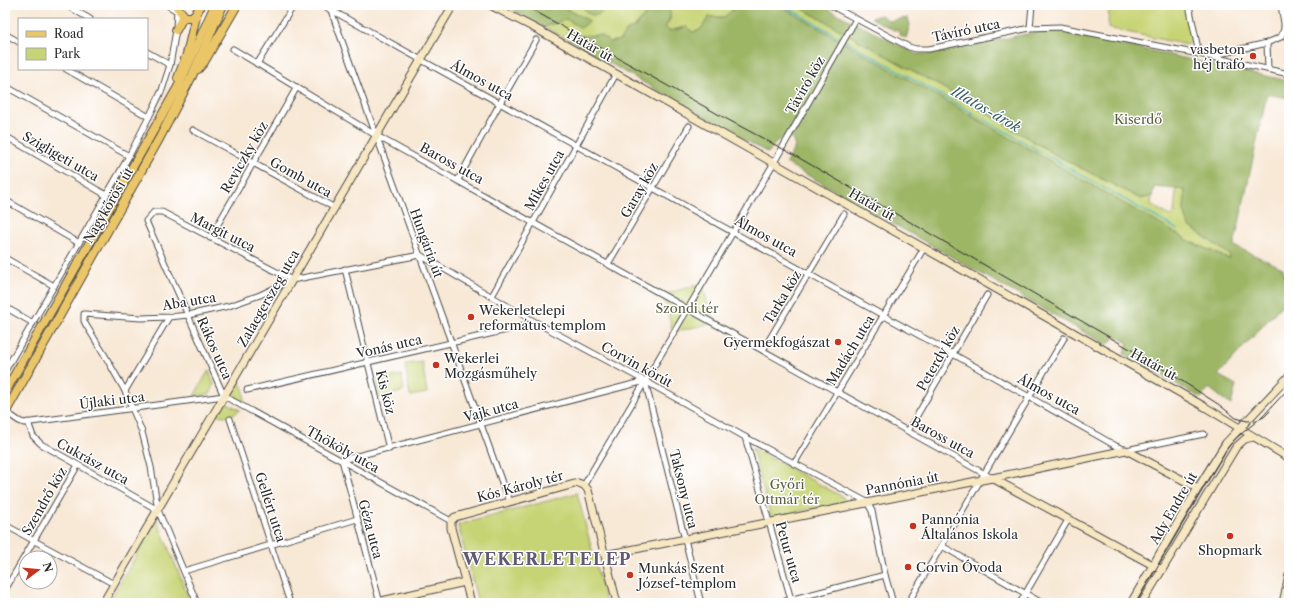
<svg xmlns="http://www.w3.org/2000/svg" width="1294" height="608" font-family="'Libre Caslon Text',serif">
  <rect width="100%" height="100%" fill="#fff"/>
  <filter id="ink" filterUnits="userSpaceOnUse"><feTurbulence type="fractalNoise" baseFrequency=".025" numOctaves="2"/><feDisplacementMap in="SourceGraphic" scale="8" xChannelSelector="R" yChannelSelector="G"/><feConvolveMatrix kernelMatrix="1 2 1 2 8 2 1 2 1" color-interpolation-filters="sRGB"/></filter>
  <filter id="wash" filterUnits="userSpaceOnUse"><feTurbulence type="fractalNoise" baseFrequency=".012" numOctaves="4" result="noise"/><feDisplacementMap in="SourceGraphic" scale="16" xChannelSelector="R" yChannelSelector="G"/><feGaussianBlur stdDeviation="0.9" result="paint"/><feColorMatrix in="noise" values="0 0 0 0 0 0 0 0 0 0 0 0 0 0 0 0 0 1.4 0 .05"/><feComposite in="paint" operator="in"/></filter>
  <g filter="url(#wash)">
    <rect width="100%" height="100%" fill="#f8e8d6"/>
    <g fill="#c7d475" stroke="#798050">
      <path d="M559 5H726L732 8 733 10 724 17H709L700 30 693 32 684 27 670 31 665 28 671 18 650 9 635 27 626 32 620 40 610 42 600 35 576 36 569 40 544 27 566 19 590 21Z"/>
      <path d="M779 5H796L970 103 1054 154 1141 199 1152 196 1151 205 1170 216 1174 214 1176 189 1185 190 1184 211 1189 226 1230 255 1229 259 1191 242Z"/>
      <path d="M1109 5H1185L1192 40 1187 45 1108 28Z"/>
      <path d="M702 283 713 323 673 332 663 295Z"/>
      <path d="M422 362 427 393 410 396 405 364Z"/>
      <path d="M209 370 214 385 210 394 194 396Z"/>
      <path d="M402 375 404 391 380 398 376 381Z"/>
      <path d="M237 380C244 387 245 393 244 402L232 395 231 391Z"/>
      <path d="M227 403 240 410C233 416 226 417 217 415L223 404Z"/>
      <path d="M752 448 843 497 845 501 843 503 771 517Z"/>
      <path d="M577 493 606 603H478L458 525Z"/>
      <path d="M157 520 191 603H108Z"/>
    </g>
    <g fill="#9db666" stroke="#647048">
      <path d="M504 5H559L590 21 581 28 566 19 544 27Z"/>
      <path d="M582 5H602V12C594 19 586 14 582 5Z"/>
      <path d="M662 5 667 6C674 15 669 19 665 28L670 31 687 27 693 32 700 30 709 17H724L733 10 732 8 726 5H779L1191 242 1229 259 1230 255 1189 226 1184 211 1185 190 1154 187 1152 196 1141 199 1054 154 970 103 796 5H820L916 54H930L1036 32 1047 31H1060L1289 81V98L1267 94 1234 246 1283 268 1286 280 1289 282V297L1218 375 1236 385 1231 405 1209 388 1201 398 1124 354 1128 343 1116 336 1107 345 786 163 795 147 792 138 785 135 777 141 768 153 569 40 576 36 600 35 610 42 620 40 626 31 635 27 650 9Z"/>
      <path d="M881 15 889 21 908 18 910 25 906 38 900 35 898 30H894L871 18Z"/>
    </g>
    <g fill="none" stroke-linecap="round" stroke-linejoin="round">
      <path stroke="#3eadbc" stroke-width="1.5" d="M783 5 1178 230"/>
    </g>
  </g>
  <g filter="url(#ink)">
    <g fill="none" stroke-linecap="round" stroke-linejoin="round">
      <defs>
        <g id="street">
          <path d="M66 5 90 19"/>
          <path d="M167 5 177 11"/>
          <path d="M322 5 953 354 1116 446 1126 450 1204 434"/>
          <path d="M329 5 504 488"/>
          <path d="M830 5 909 47 916 49H929L1030 28 1060 27 1199 54 1289 74"/>
          <path d="M1189 5 1199 54"/>
          <path d="M1282 7 1289 6"/>
          <path d="M1030 28 1032 5"/>
          <path d="M5 34 19 42"/>
          <path d="M233 49 377 136 992 478"/>
          <path d="M147 52 170 65"/>
          <path d="M1211 56 1267 43"/>
          <path d="M257 64 294 5"/>
          <path d="M66 69 149 117"/>
          <path d="M1268 69 1267 43 1281 37 1284 29V23L1281 5"/>
          <path d="M5 86 129 156"/>
          <path d="M193 130 335 208"/>
          <path d="M5 136 106 195"/>
          <path d="M458 180 500 103 536 40"/>
          <path d="M5 200 79 243"/>
          <path d="M210 238 297 87"/>
          <path d="M5 258 54 286"/>
          <path d="M608 264 689 126"/>
          <path d="M345 269 389 449"/>
          <path d="M492 296 616 74"/>
          <path d="M5 307 33 323"/>
          <path d="M763 350 844 214"/>
          <path d="M5 371 129 156 153 109 162 90 170 65 176 30 177 8"/>
          <path d="M247 390 537 323"/>
          <path d="M125 391 169 317"/>
          <path d="M224 396 146 221 154 212H162L292 280"/>
          <path d="M224 396 451 521"/>
          <path d="M6 412 19 421 24 423 224 396"/>
          <path d="M230 419 290 603"/>
          <path d="M28 422 33 436 41 444 158 510"/>
          <path d="M908 431 987 295"/>
          <path d="M745 437 792 603"/>
          <path d="M342 460 645 381 701 603"/>
          <path d="M342 460 380 603"/>
          <path d="M794 464 924 248"/>
          <path d="M584 485 772 166 856 19"/>
          <path d="M507 494 510 502"/>
          <path d="M5 525 114 584"/>
          <path d="M942 546 1042 603"/>
          <path d="M184 571 357 519"/>
          <path d="M5 590 78 465"/>
          <path d="M197 603 158 510 151 467 142 432 125 391 104 354 86 325 84 321V314L141 318 169 317 188 315 229 306 260 295 292 280 420 255 537 323 645 381 745 437 867 502 872 511 885 575 893 603"/>
          <path d="M778 603 885 575"/>
          <path d="M908 603 1064 338"/>
          <path d="M1020 603 1068 520"/>
        </g>
        <g id="secondary">
          <path d="M490 5 542 32 1205 407 1289 458"/>
          <path d="M992 478 1162 570"/>
          <path d="M605 555 992 478 1126 450 1198 488"/>
          <path d="M103 603 453 5"/>
          <path d="M373 603 465 582"/>
          <path d="M471 603 451 528V521L455 517 578 483 584 485 588 490 617 603"/>
          <path d="M1131 603 1198 488 1226 443 1289 376"/>
          <path d="M1142 603 1236 447 1245 439 1253 437"/>
          <path d="M1283 603 1289 575"/>
        </g>
        <g id="primary">
          <path d="M177 7 185 17"/>
          <path d="M176 30 182 19 185 17H192L197 12"/>
          <path d="M198 69 204 62 237 5"/>
          <path d="M178 78 187 54 197 12 201 5"/>
          <path d="M5 392 178 87 215 5"/>
          <path d="M5 413 159 139 192 76 223 5"/>
        </g>
      </defs>
      <use href="#street" stroke="#4a4745" stroke-width="7"/>
      <use href="#secondary" stroke="#4a4745" stroke-width="9"/>
      <use href="#primary" stroke="#4a4745" stroke-width="10"/>
      <use href="#street" stroke="#fff" stroke-width="5"/>
      <use href="#secondary" stroke="#f7e8c3" stroke-width="7"/>
      <use href="#primary" stroke="#ebc669" stroke-width="8"/>
      <g stroke="#2b2b2b" stroke-width="1">
        <path d="M524 5 723 117 794 155 1149 360 1218 404 1236 418 1247 421 1257 420 1264 417 1270 411"/>
        <path d="M1136 603 1226 450 1235 439 1263 416 1289 388"/>
      </g>
    </g>
  </g>
  <g fill="#c8321e" stroke="#fff" stroke-width="1.5">
    <circle cx="1253" cy="56" r="4"/>
    <circle cx="471" cy="317" r="4"/>
    <circle cx="838" cy="342" r="4"/>
    <circle cx="436" cy="365" r="4"/>
    <circle cx="913" cy="526" r="4"/>
    <circle cx="1230" cy="536" r="4"/>
    <circle cx="908" cy="567" r="4"/>
    <circle cx="630" cy="575" r="4"/>
  </g>
  <g text-anchor="middle" dominant-baseline="central" stroke-width="3" stroke-linejoin="round" paint-order="stroke">
    <g font-size="13" fill="#2b2b2b" stroke="#fff">
      <text transform="translate(966 30) rotate(-12)">Távíró utca</text>
      <text transform="translate(590 45) rotate(30)">Határ út</text>
      <text transform="translate(482 80) rotate(29)">Álmos utca</text>
      <text transform="translate(805 85) rotate(-60)">Távíró köz</text>
      <text transform="translate(61 156) rotate(30)">Szigligeti utca</text>
      <text transform="translate(244 157) rotate(-60)">Reviczky köz</text>
      <text transform="translate(452 163) rotate(29)">Baross utca</text>
      <text transform="translate(301 177) rotate(29)">Gomb utca</text>
      <text transform="translate(544 180) rotate(-61)">Mikes utca</text>
      <text transform="translate(639 190) rotate(-60)">Garay köz</text>
      <text transform="translate(872 204) rotate(30)">Határ út</text>
      <text transform="translate(108 205) rotate(-60)">Nagykőrösi út</text>
      <text transform="translate(223 232) rotate(27)">Margit utca</text>
      <text transform="translate(766 236) rotate(29)">Álmos utca</text>
      <text transform="translate(427 243) rotate(70)">Hungária út</text>
      <text transform="translate(782 297) rotate(-59)">Tarka köz</text>
      <text transform="translate(268 298) rotate(-60)">Zalaegerszeg utca</text>
      <text transform="translate(189 301) rotate(-9)">Aba utca</text>
      <text transform="translate(389 346) rotate(-13)">Vonás utca</text>
      <text transform="translate(215 348) rotate(66)">Rákos utca</text>
      <text transform="translate(850 350) rotate(-59)">Madách utca</text>
      <text transform="translate(938 358) rotate(-60)">Peterdy köz</text>
      <text transform="translate(637 364) rotate(29)">Corvin körút</text>
      <text transform="translate(1154 364) rotate(29)">Határ út</text>
      <text transform="translate(386 392) rotate(76)">Kis köz</text>
      <text transform="translate(1049 394) rotate(29)">Álmos utca</text>
      <text transform="translate(112 400) rotate(-7)">Újlaki utca</text>
      <text transform="translate(491 410) rotate(-15)">Vajk utca</text>
      <text transform="translate(943 437) rotate(29)">Baross utca</text>
      <text transform="translate(343 449) rotate(29)">Thököly utca</text>
      <text transform="translate(93 461) rotate(29)">Cukrász utca</text>
      <text transform="translate(902 483) rotate(-11)">Pannónia út</text>
      <text transform="translate(520 486) rotate(-15)">Kós Károly tér</text>
      <text transform="translate(684 489) rotate(76)">Taksony utca</text>
      <text transform="translate(44 501) rotate(-60)">Szendrő köz</text>
      <text transform="translate(271 507) rotate(72)">Gellért utca</text>
      <text transform="translate(1173 508) rotate(-60)">Ady Endre út</text>
      <text transform="translate(371 529) rotate(75)">Géza utca</text>
      <text transform="translate(789 552) rotate(74)">Petur utca</text>
    </g>
    <g font-size="13" fill="#2b2b2b" stroke="#fff" text-anchor="start">
      <text x="1245" y="49" text-anchor="end">vasbeton<tspan x="1245" dy="15">héj trafó</tspan></text>
      <text x="479" y="310">Wekerletelepi<tspan x="479" dy="15">református templom</tspan></text>
      <text x="830" y="342" text-anchor="end">Gyermekfogászat</text>
      <text x="444" y="358">Wekerlei<tspan x="444" dy="15">Mozgásműhely</tspan></text>
      <text x="921" y="519">Pannónia<tspan x="921" dy="15">Általános Iskola</tspan></text>
      <text x="1230" y="550" text-anchor="middle">Shopmark</text>
      <text x="916" y="567">Corvin Óvoda</text>
      <text x="638" y="568">Munkás Szent<tspan x="638" dy="15">József-templom</tspan></text>
    </g>
    <g font-size="13" fill="#5a5e41" stroke="#fff">
      <text x="1138" y="119">Kiserdő</text>
      <text x="687" y="308">Szondi tér</text>
      <text x="787" y="484">Győri<tspan x="787" dy="15">Ottmár tér</tspan></text>
    </g>
    <g font-size="14" font-style="italic" fill="#335f65" stroke="#fff">
      <text transform="translate(986 109) rotate(30)">Illatos-árok</text>
    </g>
    <g font-size="17" font-weight="bold" letter-spacing="1" fill="#605a74" stroke="#fff">
      <text x="547" y="559">WEKERLETELEP</text>
    </g>
  </g>
  <rect width="1294" height="608" fill="none" stroke="#fff" stroke-width="20"/>
  <rect x="18" y="18" width="130" height="52" fill="#ffffff" stroke="#aaaaaa"/>
  <rect x="26" y="31" width="20" height="6" fill="#ebc669" stroke="#aaaaaa"/>
  <text x="54" y="38" font-size="12" fill="#2b2b2b">Road</text>
  <rect x="26" y="48" width="20" height="12" fill="#c7d475" stroke="#aaaaaa"/>
  <text x="54" y="58" font-size="12" fill="#2b2b2b">Park</text>
  <g transform="translate(38 570) rotate(74)"><circle r="19" fill="#ffffff" stroke="#aaaaaa"/>
  <path d="M0-3L7 15L0 10L-7 15Z" fill="#c8321e"/>
  <text y="-6" font-size="11" font-weight="bold" text-anchor="middle" fill="#2b2b2b">N</text>
  </g>
</svg>
